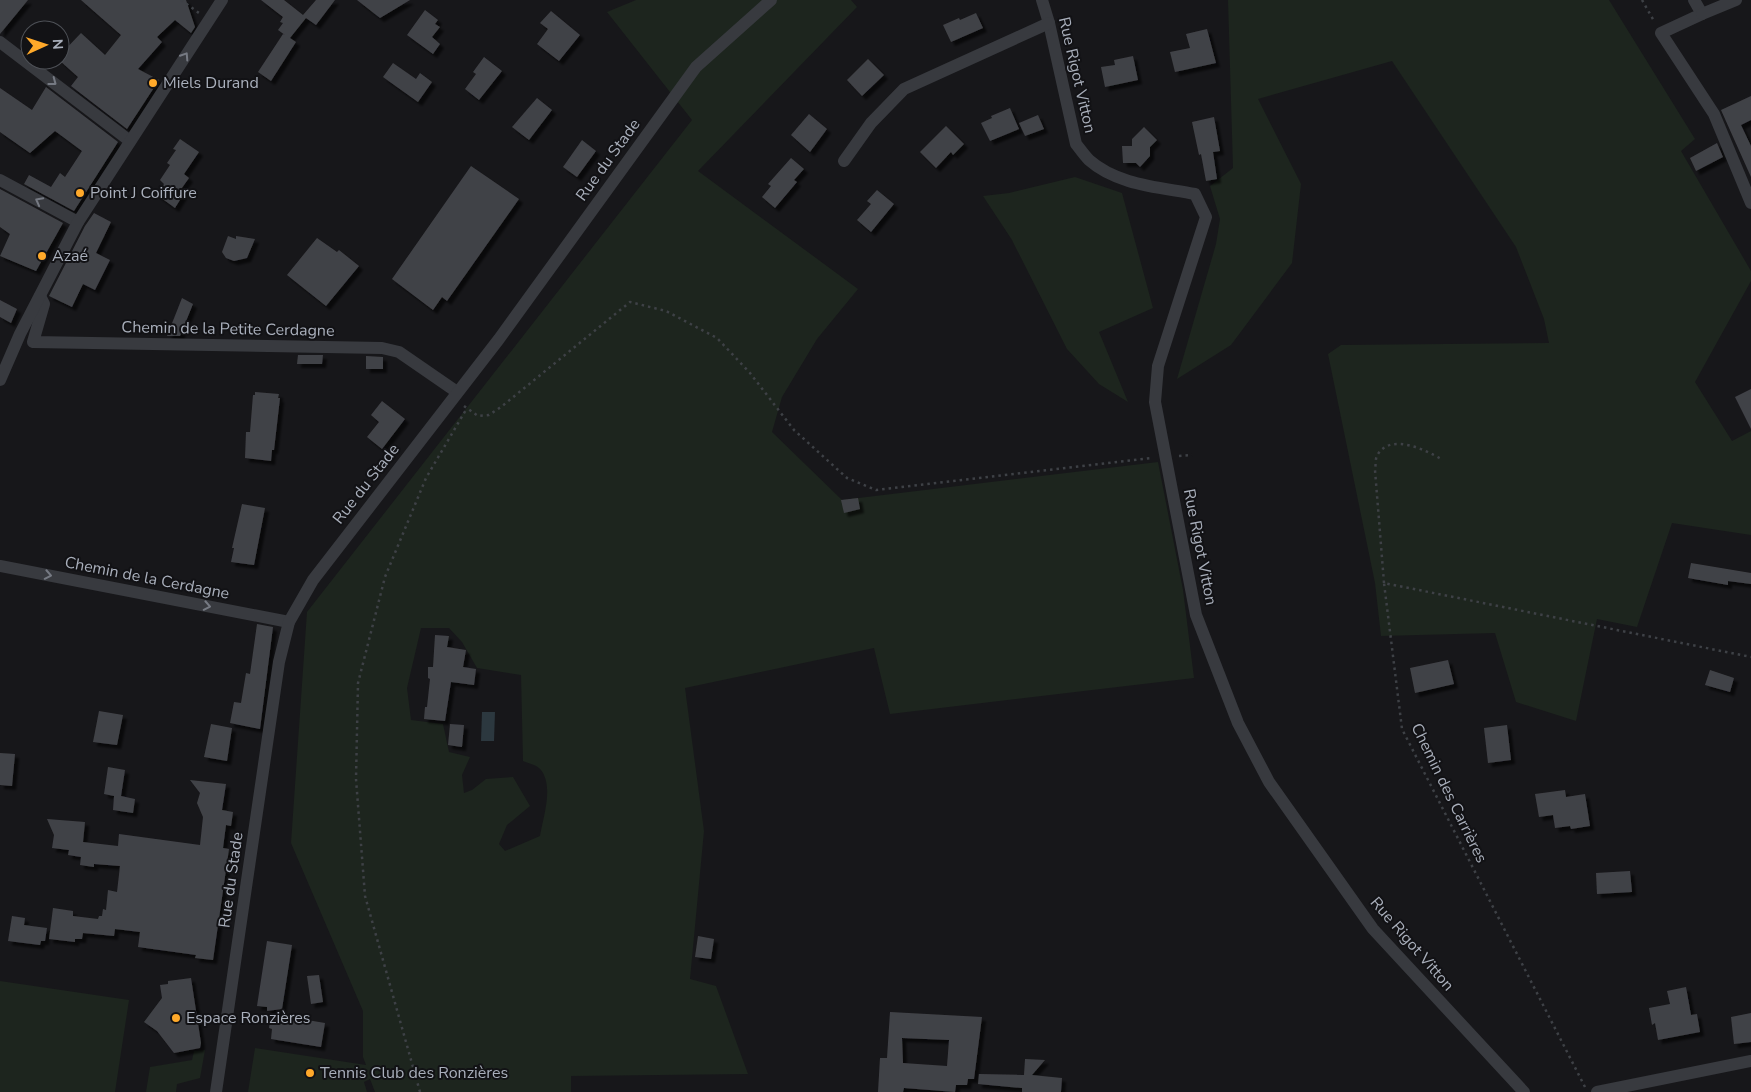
<svg xmlns="http://www.w3.org/2000/svg" width="1751" height="1092" font-family="'Nunito Sans',sans-serif">
  <defs>
    <filter id="shadow"><feDropShadow dx="4" dy="4" stdDeviation="1" flood-color="#0009"/></filter>
  </defs>
  <rect width="100%" height="100%" fill="#17171a"/>
  <g fill="#1d251e" fill-rule="evenodd">
    <path d="M636 0H851L857 7 698 171 858 289 817 339 782 397 772 432 842 500 1158 462 1183 590 1194 678 890 714 874 648 685 688 704 831 690 979 716 986 748 1074 571 1076V1092H375L370 1079 364 1082 367 1092H248L255 1048 366 1065 363 1057V1011L291 843 307 612 692 120 607 12ZM421 628H449L462 642 477 668 521 675 523 761C528 763 537 765 541 770 554 787 543 817 540 836L505 851 499 844 507 825 530 806 513 777 486 779 472 790 464 793 462 775 470 757 449 752 443 724 411 720 407 688Z"/>
    <path d="M1228 0H1609L1695 139 1681 151 1751 271V281L1695 382 1732 441 1751 431V535L1672 523 1637 627 1597 619 1576 721 1516 702 1495 633 1381 636 1375 583 1328 354 1341 345 1549 343 1544 319 1516 247 1392 61 1258 99 1301 184 1292 263 1231 345 1177 379 1216 244 1220 219 1210 186 1233 168Z"/>
    <path d="M1075 177 1122 193 1153 308 1099 332 1128 402 1099 384 1067 349 1012 240 983 196 1009 193Z"/>
    <path d="M0 981 129 1000 115 1092H0Z"/>
    <path d="M205 1050 200 1078 177 1084 176 1092H146L150 1067 192 1060 194 1051Z"/>
  </g>
  <path fill="#2c383f" d="M482 712H495L494 741H481Z"/>
  <g fill="#414247" fill-rule="evenodd" filter="url(#shadow)">
    <path d="M0 0H28L0 34Z"/>
    <path d="M81 0H186L195 27 191 33 175 20 157 37 162 42 138 69 159 80 127 129 71 86 78 77 59 60 60 55 81 33 105 55 121 35Z"/>
    <path d="M261 0H284L303 15 316 0H335L316 25 306 18 290 38 296 42 271 81 258 72 283 34 285 35 278 30 283 23 280 22 283 17Z"/>
    <path d="M357 0H410L380 18Z"/>
    <path d="M425 10 438 20 435 24 440 27 432 37 440 44 433 54 407 35Z"/>
    <path d="M551 11 580 35 559 61 537 44 548 29 540 23Z"/>
    <path d="M976 13 983 28 951 42 943 25 959 18 960 20Z"/>
    <path d="M1207 29 1216 63 1175 72 1170 52 1190 48 1186 34Z"/>
    <path d="M1133 56 1138 80 1105 87 1101 67 1115 65 1114 60Z"/>
    <path d="M484 57 502 71 479 100 465 89 476 74 473 72Z"/>
    <path d="M868 59 884 75 862 96 847 80Z"/>
    <path d="M393 63 416 79 420 73 432 82 418 102 383 77Z"/>
    <path d="M46 87 118 142 74 211 24 184 29 175 51 187 60 173 65 177 82 151 55 131 30 153 0 132V88L32 110Z"/>
    <path d="M1751 96V120L1741 125 1751 146V177L1721 110Z"/>
    <path d="M537 98 552 110 529 140 512 127Z"/>
    <path d="M1010 108 1019 129 990 141 981 123 992 118 991 116Z"/>
    <path d="M809 114 827 129 810 152 791 135Z"/>
    <path d="M1038 115 1044 129 1025 136 1019 123Z"/>
    <path d="M1214 117 1220 151 1213 152 1217 179 1206 181 1201 154 1199 155 1192 122Z"/>
    <path d="M946 126 964 144 953 155 951 152 936 168 920 152Z"/>
    <path d="M1144 127 1157 140 1150 147V156L1140 167 1136 163H1123L1122 146H1132V139Z"/>
    <path d="M180 139 199 152 184 174 189 178 179 192 183 195 175 208 157 195 164 184 160 180 170 165 167 163 176 150 173 149Z"/>
    <path d="M582 140 596 151 577 177 563 167Z"/>
    <path d="M1717 143 1723 157 1696 171 1690 158Z"/>
    <path d="M791 158 804 169 794 180 797 182 775 208 762 197 771 186 768 184Z"/>
    <path d="M471 166 519 199 447 301 442 297 433 310 392 279Z"/>
    <path d="M0 189 63 223 36 271 0 256 10 234 0 227Z"/>
    <path d="M877 190 894 204 871 232 857 220 871 204 867 201Z"/>
    <path d="M94 213 111 222 96 253 110 260 95 290 83 284 72 307 49 296 85 226Z"/>
    <path d="M228 236 236 239V236L255 239 247 258 234 261 226 258 222 252Z"/>
    <path d="M317 238 337 252 339 250 359 266 326 306 287 275Z"/>
    <path d="M182 298 193 304 180 336H167Z"/>
    <path d="M0 300 17 309 11 323 0 317Z"/>
    <path d="M298 355H323L322 364H297Z"/>
    <path d="M366 356 383 357V369H366Z"/>
    <path d="M1751 389V429L1735 397Z"/>
    <path d="M255 392 279 394 278 398H280L274 450H272L271 461 245 458 246 432H250L253 395H255Z"/>
    <path d="M382 401 405 419 382 449 367 437 379 422 371 415Z"/>
    <path d="M858 498 860 509 844 513 841 500Z"/>
    <path d="M242 504 265 508 254 565 231 562 234 548H232Z"/>
    <path d="M1691 563 1751 573V584L1728 581V585L1688 578Z"/>
    <path d="M257 624 273 627 260 729 230 723 234 702 241 703 246 673 250 674Z"/>
    <path d="M435 635 449 636 447 647 466 650 463 667 476 669 474 685 451 682 445 721 424 719 425 707H427L430 679 428 678V667H433Z"/>
    <path d="M1448 660 1454 684 1415 693 1410 668Z"/>
    <path d="M1710 670 1734 678 1730 692 1705 685Z"/>
    <path d="M99 711 123 715 117 745 93 742Z"/>
    <path d="M211 724 232 728 227 761 204 757Z"/>
    <path d="M450 724 464 725 462 747 448 745Z"/>
    <path d="M1507 725 1511 760 1488 763 1484 728Z"/>
    <path d="M0 753 15 754 12 786 0 785Z"/>
    <path d="M108 767 125 770 121 796 135 799 133 813 113 810 114 796 104 794Z"/>
    <path d="M190 780 226 784 222 810 233 812 231 826 226 825 223 848 229 849 213 960 195 958 196 955 138 947 140 932 115 929 114 936 83 933 82 939H75V942L49 939 53 908 73 911V916L98 919 99 916H102L103 909 106 910 108 890 117 892 120 866 94 864V867L80 865 81 857 68 855 69 850 52 848 54 835 47 819 85 822 83 842 118 846 119 834 200 845 203 817 197 803 200 793Z"/>
    <path d="M1565 790 1566 797 1585 794 1590 826 1571 829 1570 826 1555 828 1553 815 1539 817 1535 794Z"/>
    <path d="M1630 871 1632 892 1597 894 1596 873Z"/>
    <path d="M12 916 25 918 24 925 47 928 45 941H41L40 945 8 941Z"/>
    <path d="M698 936 714 939 711 959 695 957Z"/>
    <path d="M267 941 292 945 282 1009 267 1011V1007L257 1006Z"/>
    <path d="M319 975 323 1002 311 1004 307 976Z"/>
    <path d="M191 978 201 1043 200 1048 174 1053 157 1031 144 1022 162 998 160 985 168 984V981Z"/>
    <path d="M1686 987 1691 1015 1697 1014 1700 1032 1658 1040 1655 1023 1652 1025 1649 1008 1670 1004 1667 991Z"/>
    <path d="M890 1012 982 1017 974 1079H968L967 1085H956L955 1092 904 1088 903 1092H878L880 1058H887ZM902 1038 949 1040 947 1066 903 1063Z"/>
    <path d="M1751 1013V1042L1734 1044 1731 1017Z"/>
    <path d="M271 1014 325 1023 321 1047 271 1039 272 1029 269 1028Z"/>
    <path d="M1025 1059 1045 1060 1032 1075 1062 1078 1061 1092H1022V1088L978 1084 979 1074 1024 1075Z"/>
  </g>
  <g fill="none" stroke-linecap="round" stroke-linejoin="round">
    <g stroke="#3e4146" stroke-width="2.5" stroke-dasharray="2.5 4" stroke-linecap="butt">
      <path d="M181 0 199 13"/>
      <path d="M1642 0 1654 21"/>
      <path d="M464 406 478 416 489 415 501 407 630 302 666 311 717 338 750 373 794 430 847 478 876 490 1152 458"/>
      <path d="M1179 456 1192 455"/>
      <path d="M1384 583 1375 470C1376 465 1375 457 1378 454 1391 433 1426 450 1441 459"/>
      <path d="M1585 1087 1402 729 1384 583 1751 657"/>
      <path d="M420 1092 365 896 356 779 358 683 385 577 426 478 467 408"/>
    </g>
    <g stroke="#383a3f" stroke-width="12">
      <path d="M1042 0 1049 23 1076 144C1080 149 1084 155 1089 160 1117 185 1159 187 1195 194L1206 217 1158 366 1155 402 1196 615 1238 723 1269 782 1373 929 1524 1092"/>
      <path d="M1694 0 1702 14 1661 33 1714 114 1751 203"/>
      <path d="M1702 14 1736 0"/>
      <path d="M0 42 130 141"/>
      <path d="M844 161 871 123 904 89 1049 23"/>
      <path d="M0 180 78 222"/>
      <path d="M40 296 44 304 33 342 382 348 399 352 457 392"/>
      <path d="M0 380 20 334 78 222 222 0"/>
      <path d="M0 566 289 622"/>
      <path d="M216 1092 279 662 289 622 313 580 499 339 696 67 771 0"/>
      <path d="M1597 1092 1751 1061"/>
    </g>
  </g>
  <defs><path id="oneway-chevron" d="M-2-3.5L2.5 0L-2 3.5" fill="none" stroke-width="1.6" stroke-linecap="round" stroke-linejoin="round" transform="scale(1.25)"/></defs>
  <g stroke="#767a83">
    <use href="#oneway-chevron" transform="translate(185 56) rotate(-57)"/>
    <use href="#oneway-chevron" transform="translate(53 82) rotate(37)"/>
    <use href="#oneway-chevron" transform="translate(39 201) rotate(-152)"/>
    <use href="#oneway-chevron" transform="translate(48 575) rotate(11)"/>
    <use href="#oneway-chevron" transform="translate(207 606) rotate(11)"/>
  </g>
  <g fill="#ffa92a" stroke="#121215" stroke-width="2">
    <circle cx="153" cy="83" r="5"/>
    <circle cx="80" cy="193" r="5"/>
    <circle cx="42" cy="256" r="5"/>
    <circle cx="176" cy="1018" r="5"/>
    <circle cx="310" cy="1073" r="5"/>
  </g>
  <g text-anchor="middle" dominant-baseline="central" stroke-width="4" stroke-linejoin="round" paint-order="stroke">
    <g font-size="16" fill="#a9afbb" stroke="#121215">
      <text transform="translate(1077 75) rotate(77)">Rue Rigot Vitton</text>
      <text transform="translate(608 160) rotate(-54)">Rue du Stade</text>
      <text transform="translate(228 329) rotate(1)">Chemin de la Petite Cerdagne</text>
      <text transform="translate(366 484) rotate(-52)">Rue du Stade</text>
      <text transform="translate(1200 547) rotate(79)">Rue Rigot Vitton</text>
      <text transform="translate(147 578) rotate(11)">Chemin de la Cerdagne</text>
      <text transform="translate(1449 793) rotate(64)">Chemin des Carrières</text>
      <text transform="translate(231 880) rotate(-82)">Rue du Stade</text>
      <text transform="translate(1412 944) rotate(49)">Rue Rigot Vitton</text>
    </g>
    <g font-size="16" fill="#a9afbb" stroke="#121215" text-anchor="start">
      <text x="163" y="83">Miels Durand</text>
      <text x="90" y="193">Point J Coiffure</text>
      <text x="52" y="256">Azaé</text>
      <text x="186" y="1018">Espace Ronzières</text>
      <text x="320" y="1073">Tennis Club des Ronzières</text>
    </g>
  </g>
  <g transform="translate(45 45) rotate(87)"><circle r="24" fill="#121215" stroke="#4e5157"/>
  <path d="M0-4L9 19L0 12L-9 19Z" fill="#ffa92a"/>
  <text y="-8" font-size="14" font-weight="bold" text-anchor="middle" fill="#a9afbb">N</text>
  </g>
</svg>
